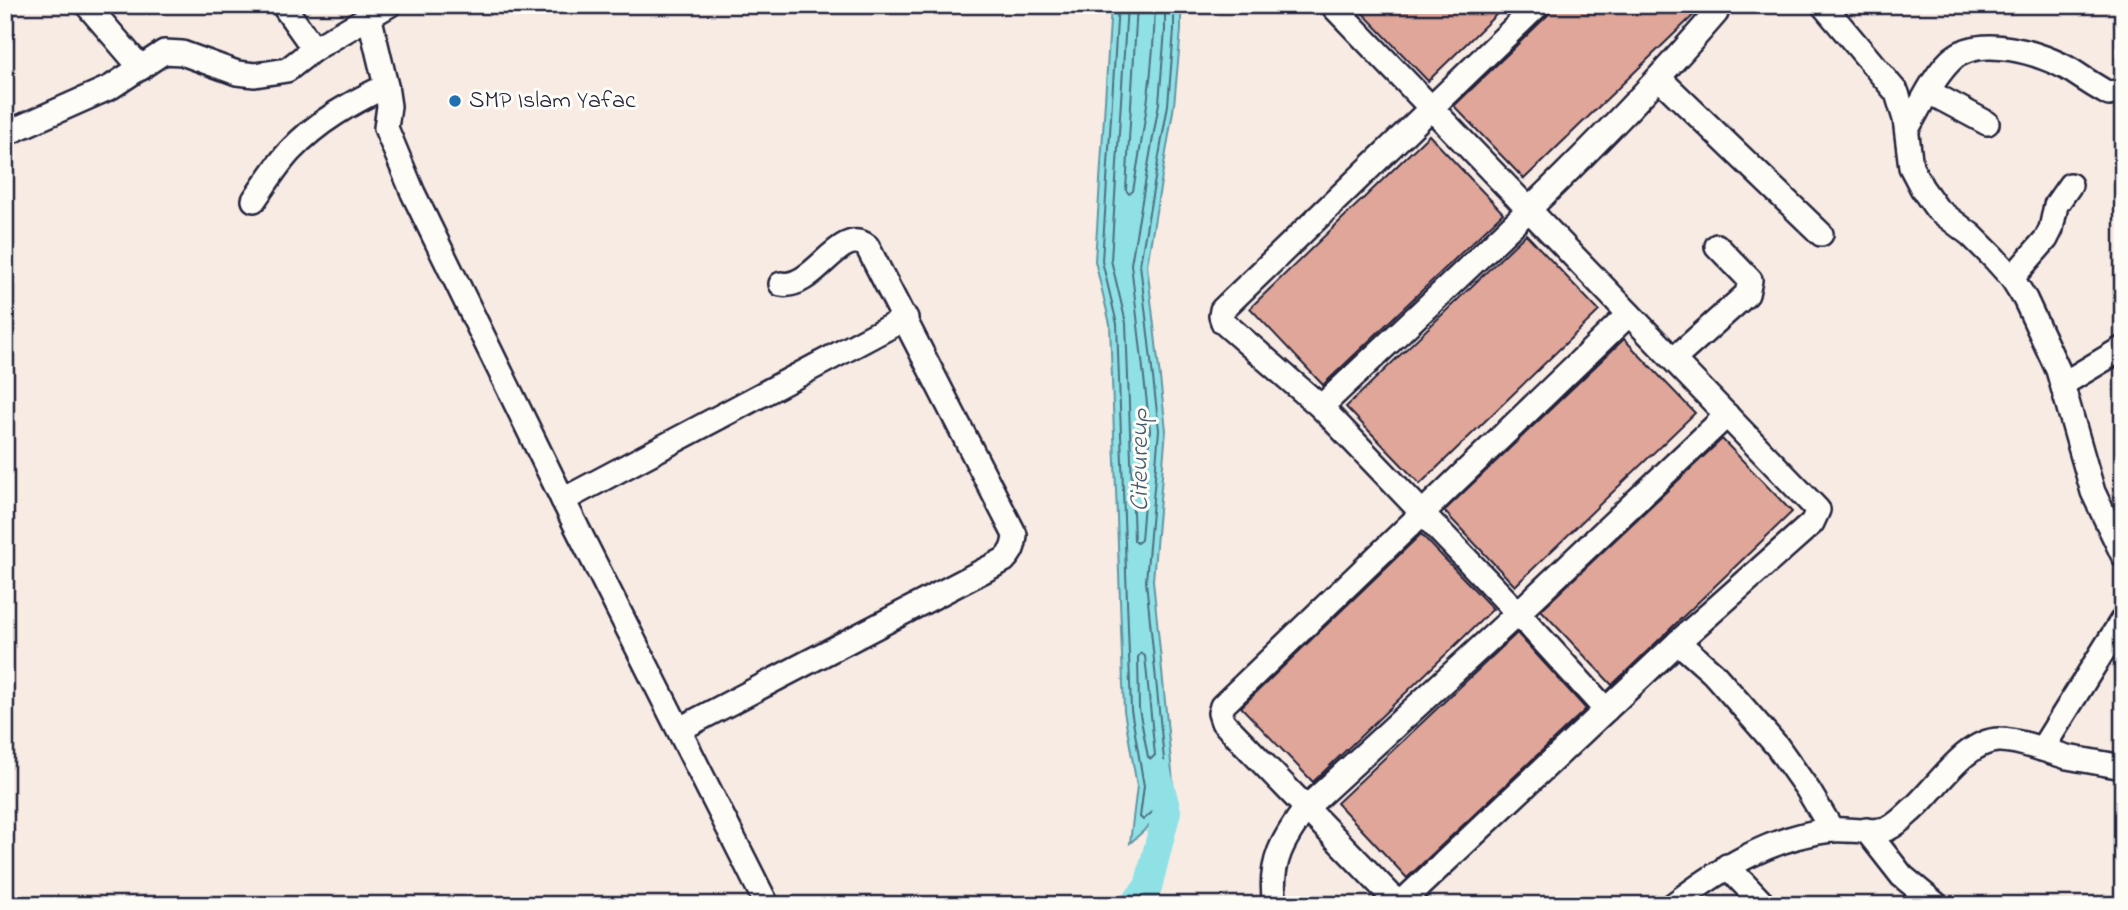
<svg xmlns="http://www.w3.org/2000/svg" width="2128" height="910" font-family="'Indie Flower',sans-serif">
  <rect width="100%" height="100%" fill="#f7ebe4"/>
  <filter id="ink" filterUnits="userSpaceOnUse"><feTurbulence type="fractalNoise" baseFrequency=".0143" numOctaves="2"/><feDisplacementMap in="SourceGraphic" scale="14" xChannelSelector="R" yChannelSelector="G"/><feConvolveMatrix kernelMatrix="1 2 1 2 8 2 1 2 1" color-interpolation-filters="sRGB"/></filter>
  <g filter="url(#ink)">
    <path fill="#8fe1e6" stroke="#6395a2" stroke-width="2" d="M1111 5H1181V30L1174 105 1147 265 1166 430 1153 580 1175 803 1130 843 1137 786 1124 711 1110 324 1095 261Z"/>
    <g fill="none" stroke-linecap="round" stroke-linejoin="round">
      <g stroke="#4e6e7f" stroke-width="2">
        <path d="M1118 5 1102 261 1117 324 1131 710 1144 786 1140 817 1143 820 1168 799 1146 581 1159 430 1140 264 1168 105 1174 30V5"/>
        <path d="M1127 5 1111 260 1126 323 1134 540 1137 543 1141 540 1150 430 1131 264 1159 103 1165 30V5"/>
        <path d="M1137 5 1126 190 1129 194 1133 191C1144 129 1154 68 1155 5"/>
        <path d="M1141 653 1145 656 1155 755 1151 759 1148 757 1139 709 1138 657Z"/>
      </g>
      <path stroke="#8fe1e6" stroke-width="28" d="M1133 905 1148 887 1167 811 1157 773"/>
    </g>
    <g fill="#dfa699" stroke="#22223b" stroke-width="2">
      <path d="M1355 5H1506L1428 81Z"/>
      <path d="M1552 5H1704L1524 179 1454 106 1548 15Z"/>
      <path d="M1429 135 1503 213 1323 385 1250 308Z"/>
      <path d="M1526 234 1599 311 1420 484 1346 407Z"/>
      <path d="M1624 339 1695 413 1515 586 1444 511Z"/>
      <path d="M1722 439 1792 512 1612 685 1541 610Z"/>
      <path d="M1421 534 1493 609 1313 782 1241 707Z"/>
      <path d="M1517 633 1586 709 1407 878 1337 803Z"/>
    </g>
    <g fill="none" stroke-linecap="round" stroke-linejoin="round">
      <defs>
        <g id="minor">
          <path d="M87 5 141 68"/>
          <path d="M283 5 314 49"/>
          <path d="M1332 5 1818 510 1812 523 1678 642 1400 904"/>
          <path d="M1823 5 1897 93 1905 119 1911 167 1922 188 1937 209 1971 235 1994 258 2012 278 2025 299 2058 370 2093 492 2123 555"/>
          <path d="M369 15 386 86 389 106 386 128 413 193 563 500 767 905"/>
          <path d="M1660 79 1821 234"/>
          <path d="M1929 92 1987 123"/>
          <path d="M1907 129C1920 107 1932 79 1950 61 1978 33 2043 53 2072 71 2084 79 2096 87 2109 94L2123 90"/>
          <path d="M5 134 111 87 164 52 182 53 237 73 255 75 287 70 314 49 389 5"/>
          <path d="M254 200C266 183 277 165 290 151 318 121 351 103 386 86"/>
          <path d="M2012 278 2046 239 2051 229 2056 205 2070 185"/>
          <path d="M1674 359 1747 294 1750 280 1717 246"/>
          <path d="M2063 384 2123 348"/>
          <path d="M1321 407 1223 322 1221 316 1222 310 1538 5"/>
          <path d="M563 500 906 318"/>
          <path d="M1678 642 1713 673 1777 746 1808 790 1832 830"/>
          <path d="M1606 710 1518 613 1321 407C1455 279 1595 154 1716 13L1718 5"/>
          <path d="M680 729 1004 560C1012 552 1014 546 1015 535L867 246C840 225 814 290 781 284"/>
          <path d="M2042 749 2067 757 2123 767"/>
          <path d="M1866 830 1902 876 1937 905"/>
          <path d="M1727 866 1764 905"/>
          <path d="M1275 905C1268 863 1283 839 1307 807L1518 613 1727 415"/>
          <path d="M1400 905 1223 722 1220 713 1222 706 1629 314"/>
          <path d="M1673 905C1720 869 1770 837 1831 830 1849 828 1872 835 1889 828 1898 824 1907 814 1914 808 1937 787 1967 739 2000 740 2014 740 2028 745 2042 749L2123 619"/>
        </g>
      </defs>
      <use href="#minor" stroke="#22223b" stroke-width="28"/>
      <use href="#minor" stroke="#fdfcf7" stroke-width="23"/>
    </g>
  </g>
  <circle fill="#1f6fb2" stroke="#fdfcf7" stroke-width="2.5" cx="455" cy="101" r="7"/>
  <g text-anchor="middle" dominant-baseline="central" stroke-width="6" stroke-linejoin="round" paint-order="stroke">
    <g font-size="24" fill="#22223b" stroke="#fdfcf7" text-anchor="start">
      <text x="469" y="101">SMP Islam Yafac</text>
    </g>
    <g font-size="26" font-style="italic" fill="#435b6e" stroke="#fdfcf7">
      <text transform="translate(1141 460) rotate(-90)">Citeureup</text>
    </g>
  </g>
  <rect width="2128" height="910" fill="none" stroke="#fdfcf7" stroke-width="28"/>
  <rect x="14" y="14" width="2100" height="882" fill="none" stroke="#22223b" stroke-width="2.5" filter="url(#ink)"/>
</svg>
